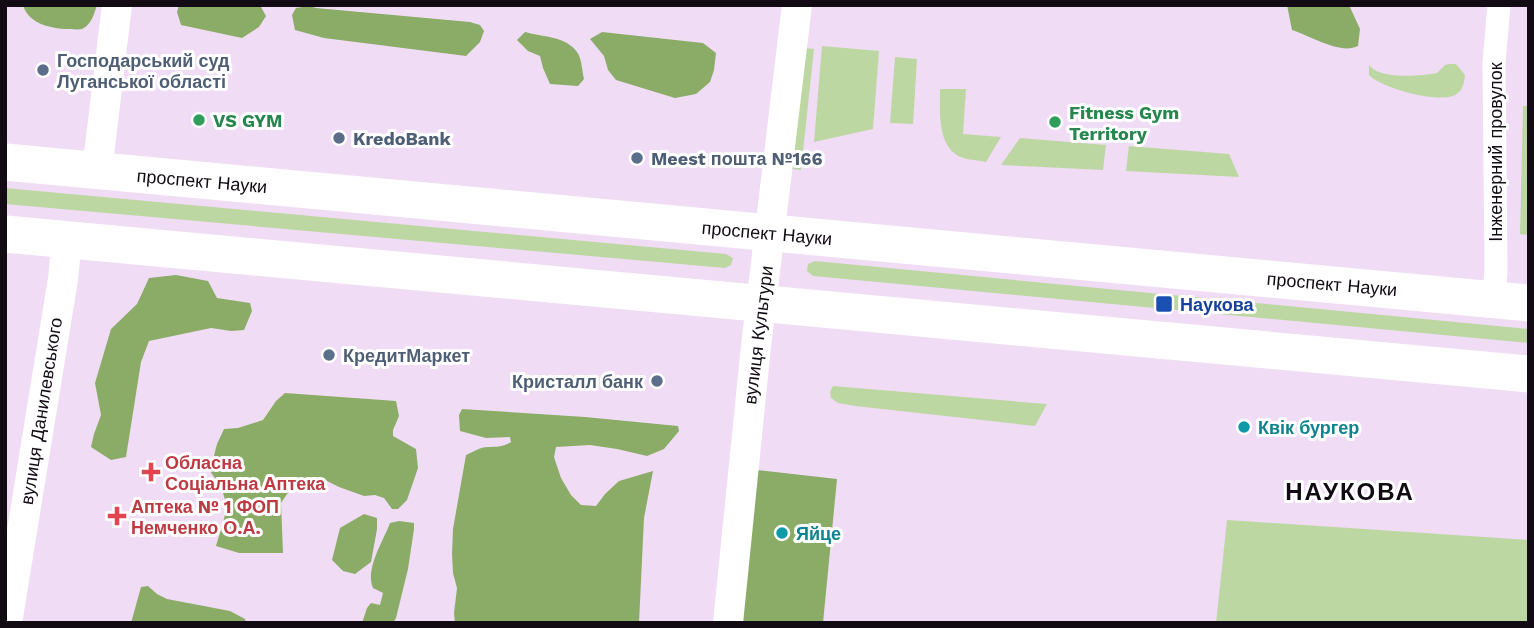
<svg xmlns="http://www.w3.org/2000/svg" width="1534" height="628" font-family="'Work Sans',sans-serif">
  <rect width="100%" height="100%" fill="#f1dcf6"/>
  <g fill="#bdd7a3">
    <path d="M822 46 879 51 873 129 814 142Z"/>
    <path d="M795 47 814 49 801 170 783 168Z"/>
    <path d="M895 57 917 59 913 124 890 123Z"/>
    <path d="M1450 64H1456L1465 75C1464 83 1463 91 1455 95 1439 104 1381 88 1369 75V65C1379 80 1421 76 1437 73L1445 65Z"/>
    <path d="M940 89H966L963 134 1001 137 986 162C978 160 965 160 958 156 937 143 940 111 940 89Z"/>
    <path d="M1523 106H1529V235L1520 234Z"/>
    <path d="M1020 138 1106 145 1103 170 1001 165Z"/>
    <path d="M1129 146 1229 154 1239 177 1126 171Z"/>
    <path d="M5 188 726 254 733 258 731 265 725 268 5 204Z"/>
    <path d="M815 261 1529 329V343L813 276 807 271 808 264Z"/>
    <path d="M833 386 1047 404 1035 426 855 406 838 403 831 398 830 392Z"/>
    <path d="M1227 520 1529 540V623H1216Z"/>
  </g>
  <g fill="#8bac67">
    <path d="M23 5H97C94 14 92 24 82 29 78 30 70 29 65 29 49 28 28 23 23 5Z"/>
    <path d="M179 5H258L261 7 266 16 259 27 242 38 181 25 177 12Z"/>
    <path d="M1287 5H1349L1360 29 1358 46C1340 55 1311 36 1292 30Z"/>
    <path d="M309 6 316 8 470 22 480 25 484 31 480 42 466 56 324 38 295 30 292 15 296 8Z"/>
    <path d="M525 32C542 37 566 36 577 52 582 59 582 71 584 79L578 86 550 84 543 68 540 56 528 51 517 40Z"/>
    <path d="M602 32 703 43 716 53 714 70 710 82 696 94 675 98 616 80 608 70 604 56 590 39Z"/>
    <path d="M176 275 208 281 217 298 250 303 252 311 244 330 231 331 211 328 149 341 141 362 126 457 111 460 91 447 94 434 101 415 95 383 111 329 137 304 149 278Z"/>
    <path d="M285 393 396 401 399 416 393 430V436L416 449 418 468 407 500 398 509H392L384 498 375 495 364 496 339 487 321 478 296 481 281 503 283 553H239L216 546C227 508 233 504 210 471L217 444 224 429 238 428 263 420 276 401Z"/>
    <path d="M462 409 585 417 678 426 679 431 664 449 647 456 617 449 590 445 556 447 554 457 561 478 571 495 581 505 596 506 605 494 619 481 653 471 644 518 639 623H455L454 613 457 588 453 573 452 554 453 529 466 455C473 452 480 447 488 447 498 447 503 447 511 442L510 437 486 438 460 431 459 415Z"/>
    <path d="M757 470 837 479 823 623H740Z"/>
    <path d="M364 514 377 518V529L371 562 355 574 343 571 332 560 340 528Z"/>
    <path d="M399 521 414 523V529L408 569 396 618 393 623H362L367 608 371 603 380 605 383 593 373 588C365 568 383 542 390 523Z"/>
    <path d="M148 586 157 594 167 599 230 611 245 619 246 623H131L141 587Z"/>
  </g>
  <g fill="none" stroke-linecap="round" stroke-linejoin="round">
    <path stroke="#fff" stroke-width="23" d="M1494 300 1496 268 1494 63 1499 5"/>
    <g stroke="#fff" stroke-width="30">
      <path d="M97 171 117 5"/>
      <path d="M7 623 63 279 67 240"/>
      <path d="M728 623 756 346 797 5"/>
    </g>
    <g stroke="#fff" stroke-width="37">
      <path d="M5 162 1529 303"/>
      <path d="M5 234 1529 374"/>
    </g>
  </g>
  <g fill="#5c6f8a" stroke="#fff" stroke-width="2.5">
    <circle cx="43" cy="70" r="7"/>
    <circle cx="339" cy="138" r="7"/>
    <circle cx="637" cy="158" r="7"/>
    <circle cx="329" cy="355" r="7"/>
    <circle cx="657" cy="381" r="7"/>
  </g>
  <g fill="#2e9e5b" stroke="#fff" stroke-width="2.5">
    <circle cx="199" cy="120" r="7"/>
    <circle cx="1055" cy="122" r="7"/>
  </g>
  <rect fill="#1a4fb4" stroke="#fff" stroke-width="2.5" x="1155" y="295" width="18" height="18" rx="3.5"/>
  <g fill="#0f9aa8" stroke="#fff" stroke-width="2.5">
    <circle cx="1244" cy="427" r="7"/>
    <circle cx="782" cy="533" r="7"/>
  </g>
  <g fill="#e0444e" stroke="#fff" stroke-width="2.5">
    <path d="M147.5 461.5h7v7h7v7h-7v7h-7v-7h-7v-7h7z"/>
    <path d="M113.5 505.5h7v7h7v7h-7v7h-7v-7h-7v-7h7z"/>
  </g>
  <g text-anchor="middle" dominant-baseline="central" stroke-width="6" stroke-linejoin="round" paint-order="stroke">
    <g font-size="18" font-weight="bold" fill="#4e5e75" stroke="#fff" text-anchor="start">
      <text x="57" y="60">Господарський суд<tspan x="57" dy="21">Луганської області</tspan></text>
      <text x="353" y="138">KredoBank</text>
      <text x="651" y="158">Meest пошта №166</text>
      <text x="343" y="355">КредитМаркет</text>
      <text x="643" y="381" text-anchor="end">Кристалл банк</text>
    </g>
    <g font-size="18" font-weight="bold" fill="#27864d" stroke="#fff" text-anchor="start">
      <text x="1069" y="112">Fitness Gym<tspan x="1069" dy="21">Territory</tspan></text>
      <text x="213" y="120">VS GYM</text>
    </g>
    <g font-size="18" fill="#120b14" stroke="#fff">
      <text transform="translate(1495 152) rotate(-90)">Інженерний провулок</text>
      <text transform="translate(202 181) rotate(5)">проспект Науки</text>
      <text transform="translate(767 233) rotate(5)">проспект Науки</text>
      <text transform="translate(1332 284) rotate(5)">проспект Науки</text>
      <text transform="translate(758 335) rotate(-83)">вулиця Культури</text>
      <text transform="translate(41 411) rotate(-81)">вулиця Данилевського</text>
    </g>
    <g font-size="18" font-weight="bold" fill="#164399" stroke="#fff" text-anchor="start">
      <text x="1180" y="304">Наукова</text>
    </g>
    <g font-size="18" font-weight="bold" fill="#0d838f" stroke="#fff" text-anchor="start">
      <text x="1258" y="427">Квік бургер</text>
      <text x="796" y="533">Яйце</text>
    </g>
    <g font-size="18" font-weight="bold" fill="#be3a42" stroke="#fff" text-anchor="start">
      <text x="165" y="462">Обласна<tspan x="165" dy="21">Соціальна Аптека</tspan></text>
      <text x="131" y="506">Аптека № 1 ФОП<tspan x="131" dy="21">Немченко О.А.</tspan></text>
    </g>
    <g font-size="24" font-weight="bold" letter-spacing="2" fill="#120b14" stroke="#fff">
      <text x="1350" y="492">НАУКОВА</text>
    </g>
  </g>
  <rect width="1534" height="628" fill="none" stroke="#120b14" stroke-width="14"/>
</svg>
